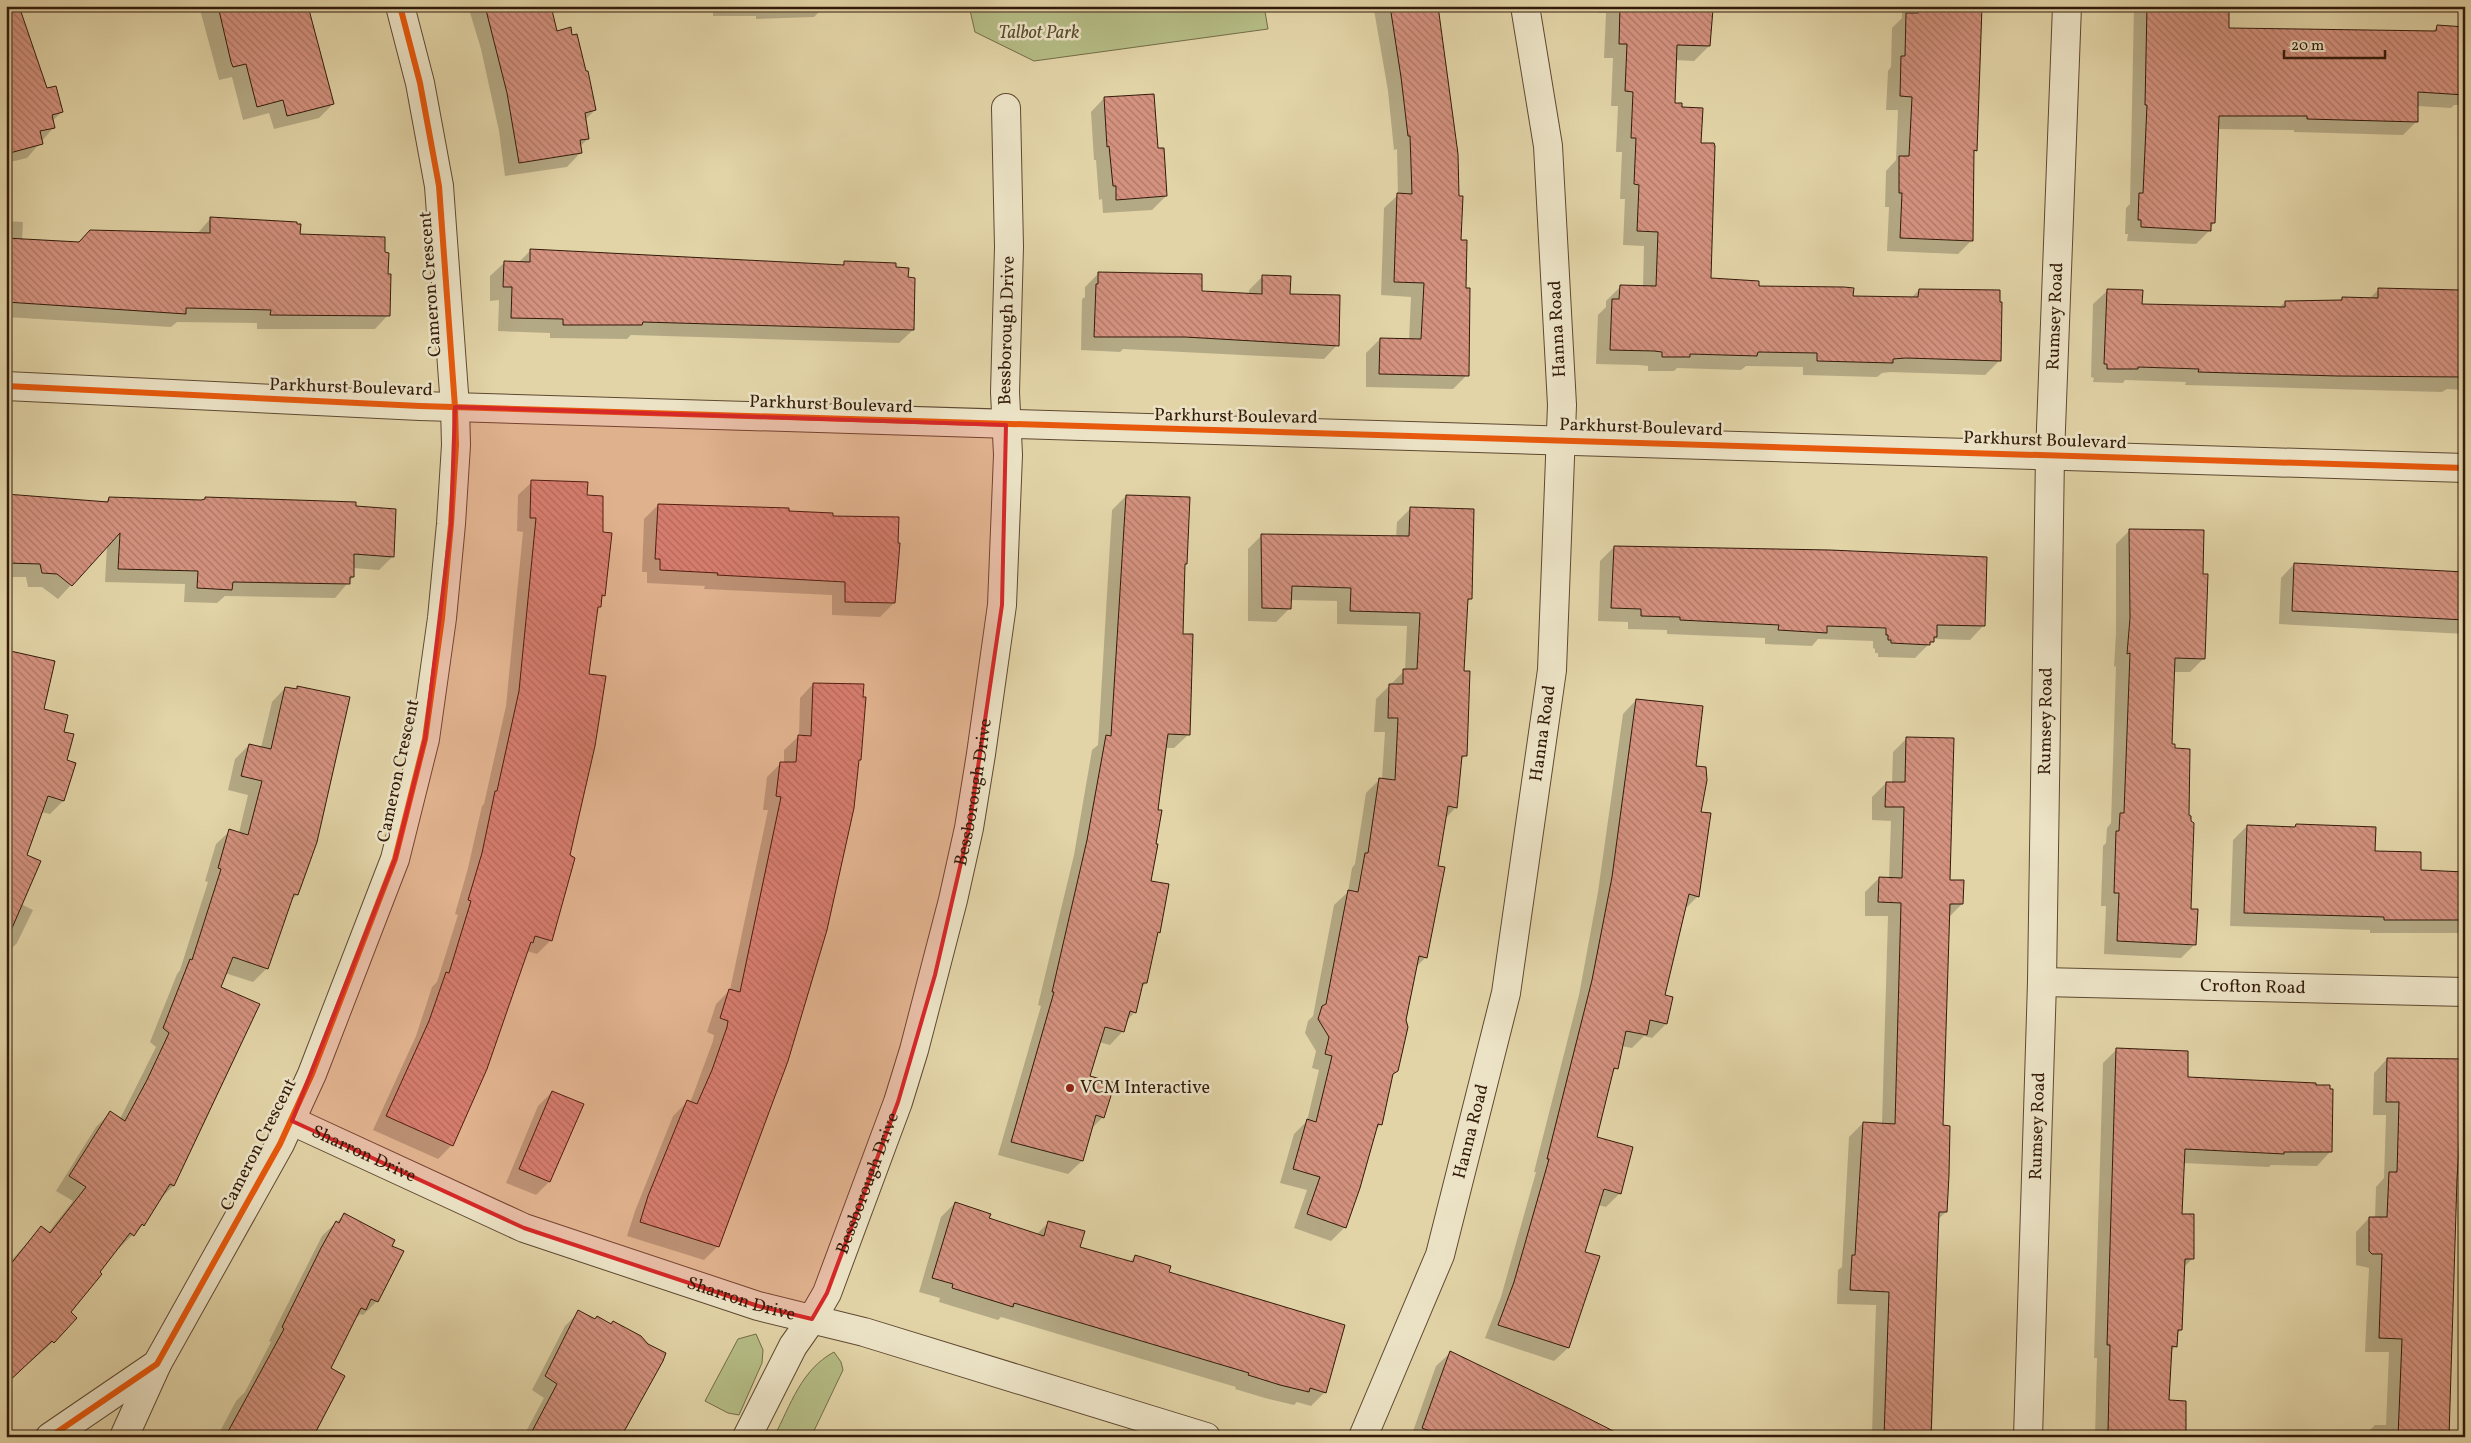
<svg xmlns="http://www.w3.org/2000/svg" width="2471" height="1443" font-family="Vollkorn,serif">
	<defs>
		<pattern id="building-back-hatch" width="6" height="6" patternUnits="userSpaceOnUse" patternTransform="scale(1.25)"><rect width="6" height="6" fill="#d4927f"/><path d="M-1 5l2 2M0 0l6 6M5-1l2 2" fill="none" stroke="#ad7666"/></pattern>
	</defs>
	<rect width="100%" height="100%" fill="#e2d4a7"/>
	<filter id="stains"><feTurbulence type="fractalNoise" baseFrequency=".004" numOctaves="4"/><feColorMatrix values="0 0 0 0 .2 0 0 0 0 .09 0 0 0 0 .02 0 0 0 .5 -.17"/></filter>
	<radialGradient id="worn" r=".72"><stop offset=".6" stop-color="#630" stop-opacity="0"/><stop offset="1" stop-color="#630" stop-opacity=".3"/></radialGradient>
	<g fill="#b5bc85" stroke="#746c48">
		<polygon points="969,6 1264,6 1268,29 1034,61 975,32"/>
		<polygon points="756,1334 763,1350 762,1363 739,1415 728,1413 705,1401 738,1339"/>
		<path d="M834,1352l7,10 2,8 -32,67h-37c17,-33 27,-67 60,-85z"/>
	</g>
	<g fill="#0003">
		<polygon points="6,6 46,90 62,112 52,121 54,127 27,158 6,163"/>
		<polygon points="199,6 307,6 333,104 319,118 274,129 269,113 243,120 232,77 219,80"/>
		<polygon points="468,6 549,6 556,32 585,73 595,110 585,120 588,139 579,147 580,153 567,167 505,176 499,131 481,49"/>
		<polygon points="713,6 825,6 814,17 756,19 756,16 713,16"/>
		<polygon points="1368,6 1436,6 1464,289 1467,375 1453,389 1366,387 1366,353 1380,339 1409,340 1411,297 1381,295 1384,208 1398,195 1397,149 1394,150 1388,91 1374,10 1369,11"/>
		<polygon points="1599,6 1709,6 1712,10 1709,46 1694,61 1675,60 1673,104 1699,144 1710,280 1757,288 1852,297 1911,298 1919,290 2000,360 1985,375 1890,372 1882,373 1877,377 1803,375 1803,367 1746,366 1741,370 1677,368 1674,371 1648,371 1648,366 1639,365 1596,364 1598,315 1606,307 1606,301 1620,287 1643,287 1644,246 1623,245 1625,199 1620,199 1622,152 1616,152 1618,106 1611,106 1613,58 1604,58 1606,13 1598,13"/>
		<polygon points="1902,6 1980,6 1976,150 1972,154 1972,240 1958,254 1887,251 1889,207 1885,207 1886,171 1896,160 1898,110 1886,110 1888,71 1891,67 1892,28 1902,18"/>
		<polygon points="2134,6 2228,6 2227,29 2431,33 2437,27 2465,28 2465,105 2454,105 2451,108 2417,106 2417,121 2403,135 2294,132 2294,130 2218,129 2214,222 2210,230 2196,244 2127,241 2128,234 2125,234 2126,208 2130,204"/>
		<polygon points="1104,98 1157,150 1166,196 1152,210 1103,213 1102,199 1099,200 1096,160 1094,160 1091,112"/>
		<polygon points="211,218 388,315 375,329 257,329 257,323 177,322 171,327 6,317 6,221 23,222 22,240 79,243 197,234"/>
		<polygon points="530,251 841,266 845,262 895,269 907,278 913,330 899,343 631,335 627,339 550,338 550,333 498,331 499,300 490,301 490,276 504,263 518,263"/>
		<polygon points="1099,273 1200,292 1249,294 1249,290 1263,276 1289,295 1337,345 1324,359 1123,349 1120,352 1081,350 1082,299 1085,297 1085,287"/>
		<polygon points="2379,289 2465,298 2465,390 2447,389 2442,392 2185,385 2186,382 2125,380 2123,383 2093,382 2094,378 2091,377 2093,304 2107,291 2141,305 2279,308 2285,302 2340,301 2342,298 2369,299"/>
		<polygon points="532,482 586,497 604,595 596,610 551,940 537,954 527,951 452,1145 438,1159 373,1130 416,1036 432,987 437,982 458,915 455,914 468,868 482,806 484,804 506,706 523,532 517,531 518,495"/>
		<polygon points="6,496 105,503 109,498 203,501 206,498 355,507 393,556 379,570 353,568 353,577 335,598 225,596 217,603 184,602 185,584 105,582 107,546 58,599 42,587 28,587 26,577 6,577"/>
		<polygon points="1126,496 1186,564 1183,566 1182,635 1188,735 1174,748 1165,748 1149,882 1146,983 1141,988 1135,1012 1126,1021 1123,1031 1110,1045 1099,1042 1089,1076 1103,1117 1091,1129 1082,1161 1068,1174 998,1155 1041,1006 1038,1005 1074,855 1092,750 1098,745 1112,510"/>
		<polygon points="658,505 788,512 832,517 894,603 880,617 832,615 832,595 704,589 705,586 647,583 647,572 642,572 644,519"/>
		<polygon points="1411,508 1471,598 1467,602 1463,672 1466,755 1461,760 1456,807 1445,819 1426,957 1416,967 1397,1070 1392,1075 1381,1124 1374,1131 1345,1227 1331,1241 1294,1228 1307,1190 1280,1183 1294,1134 1307,1121 1319,1070 1312,1068 1316,1051 1305,1033 1308,1021 1313,1016 1334,905 1348,892 1352,868 1355,864 1366,793 1380,779 1382,779 1385,732 1374,732 1376,699 1405,670 1407,626 1337,624 1337,601 1290,600 1290,608 1276,622 1248,621 1248,549 1262,535 1396,537 1397,522"/>
		<polygon points="2130,530 2202,575 2204,658 2190,672 2173,672 2171,745 2195,944 2181,958 2104,954 2106,906 2101,906 2103,846 2106,843 2107,828 2111,823 2116,666 2114,667 2116,633 2116,544"/>
		<polygon points="1614,547 1983,626 1970,640 1934,639 1915,658 1878,657 1878,653 1875,653 1875,649 1873,648 1873,641 1818,639 1812,646 1765,644 1765,638 1667,634 1667,630 1628,629 1628,622 1598,621 1600,561"/>
		<polygon points="2294,564 2465,573 2465,634 2279,624 2281,578"/>
		<polygon points="6,653 43,710 62,733 65,761 63,801 50,814 41,812 25,856 21,904 33,910 17,943 6,954"/>
		<polygon points="813,684 860,760 857,762 718,1246 704,1260 627,1236 635,1211 673,1116 687,1102 690,1103 713,1041 714,1035 707,1032 716,1004 730,990 768,810 763,810 767,777 781,763 784,763 784,750 799,736 800,698"/>
		<polygon points="298,687 315,842 297,895 290,901 267,968 253,982 225,973 220,988 173,1186 159,1200 143,1225 119,1248 118,1247 69,1312 53,1342 6,1383 6,1266 41,1228 48,1233 73,1201 56,1191 96,1127 110,1113 120,1119 156,1047 150,1042 177,974 180,970 208,882 205,881 216,844 230,831 239,833 248,795 228,790 235,759 249,745 261,748 272,702 285,688 295,690"/>
		<polygon points="1636,700 1694,767 1700,813 1698,896 1684,910 1664,996 1666,1024 1652,1038 1644,1036 1632,1048 1621,1046 1616,1068 1612,1073 1596,1138 1620,1193 1606,1207 1598,1205 1584,1253 1568,1348 1554,1361 1485,1338 1501,1297 1536,1172 1534,1172 1579,995 1598,892 1623,714"/>
		<polygon points="1907,738 1949,881 1962,904 1948,918 1942,1127 1946,1212 1937,1220 1932,1437 1869,1437 1872,1434 1876,1305 1837,1304 1838,1270 1842,1267 1849,1137 1863,1123 1882,1124 1888,916 1865,916 1865,892 1879,878 1889,878 1891,821 1872,820 1872,797 1886,783 1892,783 1893,752"/>
		<polygon points="2247,826 2375,828 2374,852 2419,871 2465,873 2465,933 2370,933 2370,930 2230,926 2233,840"/>
		<polygon points="2117,1049 2186,1078 2330,1152 2317,1166 2271,1165 2269,1167 2183,1163 2181,1215 2192,1259 2183,1268 2181,1330 2177,1334 2176,1346 2170,1352 2168,1402 2184,1435 2182,1437 2095,1437 2097,1358 2094,1358 2103,1063"/>
		<polygon points="2387,1059 2464,1103 2461,1106 2456,1179 2449,1437 2363,1437 2375,1425 2386,1425 2389,1352 2365,1352 2369,1268 2356,1265 2356,1232 2369,1218 2375,1218 2376,1187 2384,1178 2386,1115 2373,1115 2374,1073"/>
		<polygon points="552,1092 549,1182 536,1195 506,1183 538,1106"/>
		<polygon points="955,1203 988,1219 1036,1235 1049,1222 1079,1247 1129,1263 1135,1256 1168,1273 1325,1392 1311,1406 1297,1402 1294,1405 1265,1398 1235,1389 1236,1387 1001,1317 998,1320 939,1302 940,1298 919,1292 941,1217"/>
		<polygon points="344,1215 402,1252 377,1301 363,1315 360,1314 354,1320 329,1369 344,1376 314,1437 217,1437 236,1401 245,1392 271,1342 269,1341 322,1236"/>
		<polygon points="579,1312 664,1354 621,1437 523,1437 544,1398 532,1390 565,1326"/>
		<polygon points="1450,1353 1617,1437 1411,1437 1436,1366"/>
	</g>
	<g fill="url(#building-back-hatch)" stroke="#331b0a">
		<polygon points="6,6 19,6 47,88 56,86 63,112 52,115 55,128 40,131 43,144 6,154"/>
		<polygon points="218,6 308,6 334,104 287,116 283,100 257,107 246,64 233,67 231,62"/>
		<polygon points="485,6 551,6 557,31 571,27 572,35 577,34 586,71 588,71 596,110 585,113 589,139 580,140 582,153 519,163 507,93"/>
		<polygon points="1390,6 1438,6 1458,154 1459,196 1463,196 1461,240 1467,240 1466,288 1470,288 1469,376 1379,374 1380,338 1421,339 1424,283 1394,282 1397,193 1412,194 1410,136 1408,136 1401,77"/>
		<polygon points="1620,6 1710,6 1713,9 1710,46 1677,45 1675,103 1682,103 1682,107 1703,108 1701,143 1714,143 1715,146 1711,278 1759,281 1759,286 1844,287 1854,288 1853,296 1918,297 1919,289 2000,290 2000,302 2002,302 2001,361 1906,358 1893,359 1893,363 1817,361 1817,353 1758,352 1757,356 1690,354 1690,357 1662,357 1662,352 1654,351 1610,350 1612,299 1619,299 1620,285 1656,286 1658,232 1637,231 1639,185 1634,184 1636,138 1631,138 1633,92 1625,91 1627,44 1619,44"/>
		<polygon points="1919,6 1982,6 1977,151 1974,150 1973,241 1900,238 1902,193 1899,193 1899,156 1909,156 1912,97 1900,96 1901,56 1905,56 1906,13 1918,13"/>
		<polygon points="2147,6 2229,6 2229,28 2436,31 2437,25 2465,27 2465,95 2418,92 2418,122 2307,119 2307,116 2219,116 2215,223 2211,223 2211,231 2141,227 2141,220 2138,220 2139,193 2143,193 2147,105 2145,105"/>
		<polygon points="1154,94 1158,148 1164,148 1167,196 1116,200 1116,186 1113,186 1109,146 1107,147 1104,97"/>
		<polygon points="210,217 297,222 297,224 301,224 300,234 385,237 385,252 389,253 388,274 391,274 390,316 270,315 271,310 186,308 186,314 6,302 6,238 79,242 90,230 210,233"/>
		<polygon points="530,249 844,265 844,261 896,263 896,267 909,268 908,277 915,278 914,330 643,322 642,325 563,325 563,319 511,318 512,287 503,287 504,261 530,262"/>
		<polygon points="1098,272 1202,274 1202,291 1262,294 1262,275 1291,276 1290,294 1340,295 1339,346 1185,337 1094,337 1096,284 1098,284"/>
		<polygon points="2378,288 2460,290 2460,314 2464,314 2462,377 2337,376 2198,372 2199,369 2138,367 2138,369 2107,369 2107,364 2104,364 2107,289 2143,290 2142,304 2285,307 2285,301 2342,300 2342,297 2378,298"/>
		<polygon points="531,480 588,482 587,495 603,496 603,532 612,533 605,596 602,595 601,607 598,607 589,674 606,676 595,746 570,855 575,858 552,941 535,936 533,943 531,942 487,1069 453,1146 386,1116 429,1021 446,972 449,973 471,901 468,900 482,853 495,791 497,791 519,691 536,518 530,518"/>
		<polygon points="6,494 108,502 109,497 201,500 205,499 205,497 356,502 356,506 396,509 394,557 354,554 354,577 350,577 350,584 233,582 232,590 197,588 198,571 118,569 120,533 72,586 57,574 42,573 40,564 6,563"/>
		<polygon points="1126,495 1190,497 1187,564 1185,564 1183,634 1193,634 1190,735 1168,734 1158,810 1162,810 1156,844 1158,844 1151,881 1169,884 1160,933 1158,932 1147,983 1143,983 1136,1013 1130,1011 1124,1032 1105,1027 1090,1076 1115,1083 1104,1118 1096,1115 1083,1161 1011,1142 1054,992 1052,992 1087,840 1106,735 1111,736"/>
		<polygon points="658,504 789,508 789,511 833,513 833,516 899,517 898,543 900,543 895,603 845,602 845,582 717,575 718,573 660,570 660,559 655,559"/>
		<polygon points="1410,507 1474,509 1472,599 1468,599 1464,671 1470,671 1467,756 1462,756 1457,808 1448,806 1438,866 1445,867 1427,958 1419,956 1406,1020 1408,1027 1398,1071 1393,1074 1382,1125 1378,1124 1360,1188 1346,1228 1307,1214 1320,1177 1293,1169 1307,1119 1316,1122 1332,1056 1325,1054 1329,1037 1318,1019 1322,1006 1326,1004 1348,890 1358,892 1365,853 1368,853 1379,778 1395,780 1398,718 1388,718 1389,684 1403,684 1403,669 1417,669 1420,613 1350,611 1351,588 1292,586 1291,609 1262,608 1261,534 1409,536"/>
		<polygon points="2129,529 2204,530 2203,574 2208,574 2205,659 2175,658 2172,744 2175,744 2175,748 2190,749 2189,815 2191,816 2191,821 2194,823 2191,909 2198,909 2196,945 2117,941 2119,893 2114,893 2116,831 2119,831 2120,813 2124,813 2130,653 2127,654 2130,618"/>
		<polygon points="1614,546 1830,550 1987,557 1985,626 1937,625 1937,637 1934,637 1934,642 1930,642 1930,645 1891,643 1891,640 1888,640 1888,635 1886,635 1886,628 1827,626 1827,633 1778,630 1779,625 1680,620 1680,617 1641,616 1641,609 1611,608"/>
		<polygon points="2294,563 2465,572 2465,620 2292,611"/>
		<polygon points="6,650 55,661 44,709 68,715 64,732 74,734 67,760 76,763 64,801 48,796 27,855 41,861 6,942"/>
		<polygon points="813,683 864,684 863,697 866,697 861,760 859,760 854,808 827,930 788,1061 719,1247 640,1222 648,1196 687,1100 697,1104 712,1070 727,1027 728,1021 720,1018 729,989 740,992 781,797 776,796 780,762 796,762 798,735 811,736"/>
		<polygon points="297,686 350,697 317,842 298,895 294,894 268,969 233,957 221,987 260,1004 174,1186 170,1184 144,1226 142,1224 134,1236 130,1233 100,1272 102,1274 71,1312 77,1318 54,1343 52,1341 6,1384 6,1270 41,1226 50,1233 86,1187 69,1176 110,1111 125,1121 147,1080 169,1033 163,1028 190,959 192,960 221,869 218,868 229,829 248,835 262,781 241,776 249,744 271,749 285,687 297,689"/>
		<polygon points="1636,699 1703,706 1696,766 1706,767 1707,780 1701,812 1711,813 1699,897 1689,894 1665,995 1673,997 1667,1024 1650,1020 1647,1035 1626,1031 1618,1069 1614,1068 1597,1137 1633,1147 1621,1194 1604,1189 1585,1252 1600,1256 1569,1348 1498,1325 1514,1282 1549,1159 1547,1159 1592,980 1612,877"/>
		<polygon points="1906,737 1954,738 1950,880 1964,880 1963,904 1950,904 1943,1125 1950,1126 1949,1175 1947,1212 1939,1212 1931,1437 1884,1437 1889,1292 1850,1290 1852,1255 1855,1255 1863,1122 1895,1124 1901,903 1878,902 1879,877 1902,878 1904,807 1885,807 1886,782 1905,782"/>
		<polygon points="2296,824 2376,827 2375,851 2421,852 2421,870 2465,872 2465,920 2384,920 2384,917 2244,913 2247,825 2295,827"/>
		<polygon points="2116,1048 2188,1051 2188,1077 2316,1083 2316,1085 2330,1085 2330,1089 2333,1089 2332,1152 2284,1152 2284,1154 2185,1149 2182,1214 2194,1214 2194,1259 2185,1259 2182,1330 2178,1330 2177,1347 2172,1346 2169,1400 2186,1401 2186,1435 2108,1432 2110,1345 2107,1345"/>
		<polygon points="2387,1058 2465,1059 2465,1103 2462,1103 2457,1179 2449,1437 2398,1437 2402,1339 2379,1338 2382,1254 2372,1254 2369,1251 2369,1217 2387,1217 2389,1172 2397,1172 2399,1102 2386,1102"/>
		<polygon points="552,1091 584,1104 550,1182 519,1169"/>
		<polygon points="955,1202 991,1214 989,1218 1044,1236 1048,1221 1085,1231 1080,1247 1133,1262 1135,1255 1171,1266 1169,1272 1345,1325 1326,1393 1310,1388 1309,1392 1280,1385 1248,1375 1249,1373 1014,1303 1013,1307 952,1288 953,1284 932,1278"/>
		<polygon points="344,1213 395,1240 392,1246 404,1251 378,1302 371,1299 366,1310 361,1308 331,1368 345,1376 313,1437 225,1437 284,1329 282,1327 321,1248 336,1221 339,1223"/>
		<polygon points="578,1310 595,1319 597,1316 611,1324 613,1321 641,1336 648,1344 666,1353 663,1361 621,1437 529,1437 557,1384 545,1376"/>
		<polygon points="1450,1351 1570,1409 1625,1437 1445,1437 1422,1428"/>
	</g>
	<g fill="none" stroke-linecap="round" stroke-linejoin="round">
		<g stroke="#5f4931" stroke-width="30">
			<g id="minor">
				<polyline points="6,386 420,406 2465,468"/>
				<path id="s1" d="M2042,982l423,10"/>
				<path id="s2" d="M292,1121l232,107 234,78 106,26 342,105"/>
				<polyline points="50,1437 157,1364 280,1144 312,1074 395,859 425,739 442,618 451,524 456,445 455,407 439,186 420,83 400,6"/>
				<polyline points="124,1437 157,1364"/>
				<path id="s3" d="M747,1437l46,-91 19,-27 15,-26 71,-191 16,-52 39,-150 16,-72 12,-74 21,-149 6,-150 -3,-63 4,-145 -3,-139"/>
				<path id="s4" d="M1363,1437l77,-182 66,-262 46,-323 10,-265 -14,-259 -23,-140"/>
				<path id="s5" d="M2028,1437l14,-455 8,-527 17,-449"/>
			</g>
		</g>
		<use href="#minor" stroke="#ece3c6" stroke-width="28"/>
		<g stroke="#ece3c6" stroke-width="9">
			<g id="cycleway">
				<polyline points="6,386 420,406 2465,468"/>
				<polyline points="50,1437 157,1364 280,1144 312,1074 395,859 425,739 442,618 451,524 456,445 455,407 439,186 420,83 400,6"/>
			</g>
		</g>
		<use href="#cycleway" stroke="#e8590c" stroke-width="6"/>
	</g>
	<path fill="#d62828" fill-opacity="0.2" stroke="#d62828" stroke-width="4" stroke-linejoin="round" d="M455,407l551,18 -4,180 -33,223 -34,147 -37,127 -71,191 -15,26 -54,-13 -234,-78 -232,-107 103,-262 30,-120 26,-215z"/>
	<circle fill="#8f2418" stroke="#ece3c6" stroke-width="2" cx="1070" cy="1088" r="5"/>
	<g text-anchor="middle" dominant-baseline="central" stroke-width="5" stroke-linejoin="round" paint-order="stroke">
		<g font-size="18" font-style="italic" fill="#5a4b2f" stroke="#ece3c6">
			<text x="1039" y="33">Talbot Park</text>
		</g>
		<g font-size="18" fill="#331b0a" stroke="#ece3c6">
			<text transform="translate(431 284) rotate(-94)">Cameron Crescent</text>
			<text stroke="none"><textPath href="#s5" startOffset="1121">Rumsey Road</textPath></text>
			<text transform="translate(1558 329) rotate(-93)">Hanna Road</text>
			<text stroke="none"><textPath href="#s3" startOffset="1152">Bessborough Drive</textPath></text>
			<text transform="translate(351 388) rotate(2)">Parkhurst Boulevard</text>
			<text transform="translate(831 405) rotate(2)">Parkhurst Boulevard</text>
			<text transform="translate(1236 417) rotate(1)">Parkhurst Boulevard</text>
			<text transform="translate(1641 428) rotate(2)">Parkhurst Boulevard</text>
			<text transform="translate(2045 441) rotate(2)">Parkhurst Boulevard</text>
			<text stroke="none"><textPath href="#s5" startOffset="716">Rumsey Road</textPath></text>
			<text stroke="none"><textPath href="#s4" startOffset="730">Hanna Road</textPath></text>
			<text transform="translate(399 771) rotate(-78)">Cameron Crescent</text>
			<text stroke="none"><textPath href="#s3" startOffset="688">Bessborough Drive</textPath></text>
			<text stroke="none"><textPath href="#s1" startOffset="211">Crofton Road</textPath></text>
			<text stroke="none"><textPath href="#s5" startOffset="311">Rumsey Road</textPath></text>
			<text stroke="none"><textPath href="#s4" startOffset="325">Hanna Road</textPath></text>
			<text transform="translate(259 1145) rotate(-63)">Cameron Crescent</text>
			<text stroke="none"><textPath href="#s2" startOffset="79">Sharron Drive</textPath></text>
			<text stroke="none"><textPath href="#s3" startOffset="282">Bessborough Drive</textPath></text>
			<text stroke="none"><textPath href="#s2" startOffset="484">Sharron Drive</textPath></text>
		</g>
		<g font-size="18" fill="#331b0a" stroke="#ece3c6" text-anchor="start">
			<text x="1080" y="1088">VCM Interactive</text>
		</g>
	</g>
	<rect width="2471" height="1443" fill="none" stroke="#e2d4a7" stroke-width="25"/>
	<rect x="8" y="8" width="2456" height="1428" fill="none" stroke="#331b0a" stroke-width="2.5"/>
	<rect x="12" y="12" width="2446" height="1418" fill="none" stroke="#331b0a"/>
	<path d="M2284 50v8h101v-8" fill="none" stroke="#331b0a" stroke-width="2.5"/>
	<text x="2291" y="50" font-size="15" fill="#331b0a" stroke="#ece3c6" stroke-width="4" paint-order="stroke">20 m</text>
	<rect width="100%" height="100%" filter="url(#stains)"/>
	<rect width="100%" height="100%" fill="url(#worn)"/>
</svg>
